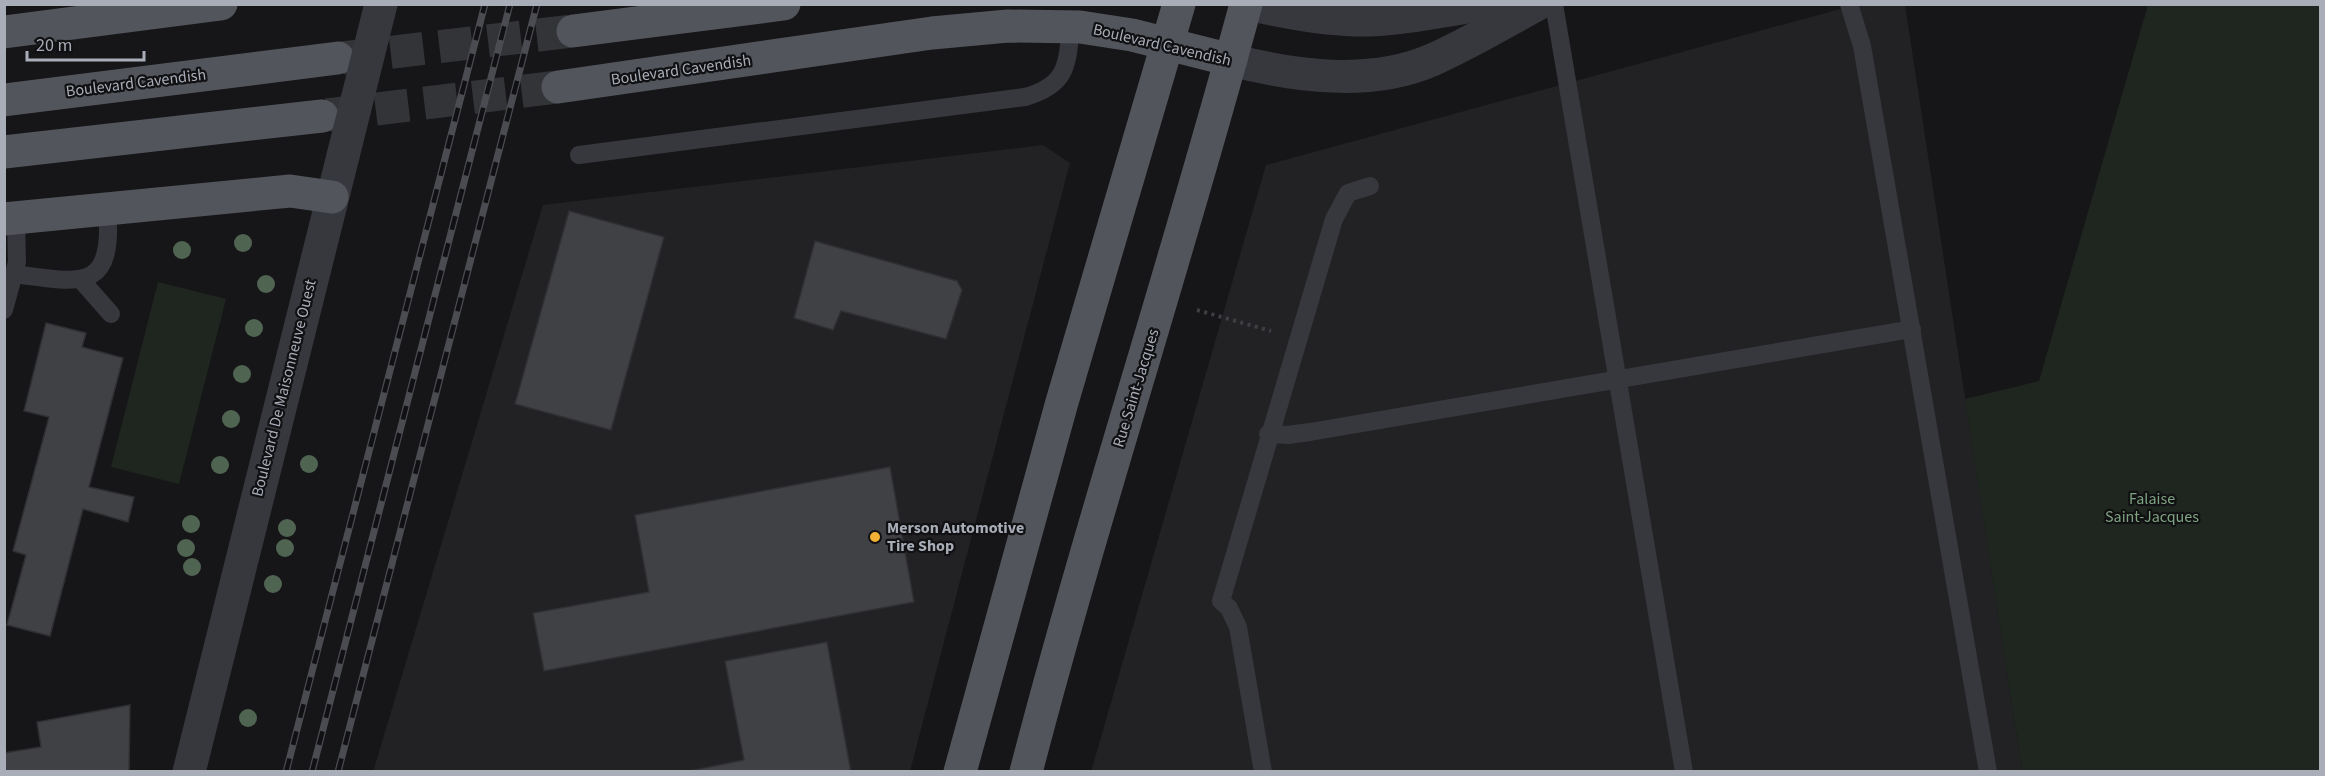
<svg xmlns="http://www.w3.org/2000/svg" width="2325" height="776" font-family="'Source Sans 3',sans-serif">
	<rect width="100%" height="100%" fill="#161618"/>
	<g fill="#222225">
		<polygon points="1855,5 1905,5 2022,771 1091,772 1266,165"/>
		<polygon points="1043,145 1070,163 910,771 373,772 543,205"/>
	</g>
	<g fill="#1e261f">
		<polygon points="2148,5 2320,5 2320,771 2022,771 1965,399 2039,381"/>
		<polygon points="158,282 226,299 179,484 111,467"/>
	</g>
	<g fill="#404145" stroke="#303034" stroke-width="1.5">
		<polygon points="569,211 664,237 611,430 515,404"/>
		<polygon points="815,241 957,281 962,290 946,339 841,311 833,330 794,318"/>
		<polygon points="46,323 86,333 82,347 123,358 89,487 134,497 128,522 83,509 50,636 7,625 26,555 13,551 49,417 24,411"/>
		<polygon points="890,467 914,602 544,671 533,613 649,592 635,515"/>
		<polygon points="827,642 851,772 684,772 744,760 725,661"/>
		<polygon points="130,705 129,772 4,772 4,753 41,747 37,722"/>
	</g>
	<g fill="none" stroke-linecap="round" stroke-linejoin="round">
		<g stroke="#333438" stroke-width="33" stroke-dasharray="33 16" stroke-linecap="butt">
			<polyline points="342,58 573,31"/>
			<polyline points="327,115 558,87"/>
		</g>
		<polyline stroke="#3d3f44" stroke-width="4" stroke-dasharray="3 4.5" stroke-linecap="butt" points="1197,310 1271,331"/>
		<g stroke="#37383d" stroke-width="18">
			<polyline points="1554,4 1684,772"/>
			<polyline points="1849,4 1862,46 1988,772"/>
			<path d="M579,155l446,-58c42,-12 42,-31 46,-70"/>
			<path d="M14,274c64,8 101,21 93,-65"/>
			<polyline points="81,280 111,314"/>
			<polyline points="4,310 17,262 16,218"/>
			<polyline points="1268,434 1288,435 1310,432 1912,329"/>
			<polyline points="1263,772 1238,627 1229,608 1221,601 1334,219 1348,193 1370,186"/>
		</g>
		<g stroke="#37383d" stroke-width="33">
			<path d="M1248,4c35,8 70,15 106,16 44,1 90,-10 134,-16"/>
			<path d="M1231,60c63,16 139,27 201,0 36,-16 71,-37 106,-56"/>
		</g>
		<polyline stroke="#37383d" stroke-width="33" points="189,772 343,156"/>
		<g stroke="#53555c" stroke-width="33">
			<polyline points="573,31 784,4"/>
			<polyline points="4,32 221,4"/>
			<polyline points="558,87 932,33 1008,26 1080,27 1132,35 1231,60"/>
			<polyline points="4,100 338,58"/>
			<polyline points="4,152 322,116"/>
			<polyline points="4,219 290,191 332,197"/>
			<polyline points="960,772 1062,402 1179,4"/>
			<path d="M1026,772c67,-258 151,-511 220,-768"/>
		</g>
		<g stroke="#4a4c52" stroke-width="7">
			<g id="rail">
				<polyline points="286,772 485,4"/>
				<polyline points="312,772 510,4"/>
				<polyline points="338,772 537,4"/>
			</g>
		</g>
		<use href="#rail" stroke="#111113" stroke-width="4.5" stroke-dasharray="14" stroke-linecap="butt"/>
		<polyline stroke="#37383d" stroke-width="33" points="343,156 381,4"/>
	</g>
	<g fill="#506452">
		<circle cx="243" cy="243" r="9"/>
		<circle cx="182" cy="250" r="9"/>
		<circle cx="266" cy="284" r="9"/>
		<circle cx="254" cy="328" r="9"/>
		<circle cx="242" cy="374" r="9"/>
		<circle cx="231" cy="419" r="9"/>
		<circle cx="309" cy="464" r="9"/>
		<circle cx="220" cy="465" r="9"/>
		<circle cx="191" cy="524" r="9"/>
		<circle cx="287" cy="528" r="9"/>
		<circle cx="186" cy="548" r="9"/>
		<circle cx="285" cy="548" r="9"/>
		<circle cx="192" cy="567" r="9"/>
		<circle cx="273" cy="584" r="9"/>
		<circle cx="248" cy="718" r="9"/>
	</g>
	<circle fill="#f2b134" stroke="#111113" stroke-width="2" cx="875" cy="537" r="6"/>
	<g text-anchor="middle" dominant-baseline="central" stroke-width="4.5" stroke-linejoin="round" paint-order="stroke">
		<g font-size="16" fill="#a8adb8" stroke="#111113">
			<text transform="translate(1162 45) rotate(13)">Boulevard Cavendish</text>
			<text transform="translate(681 70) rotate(-8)">Boulevard Cavendish</text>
			<text transform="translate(136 83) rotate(-7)">Boulevard Cavendish</text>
			<text transform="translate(284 388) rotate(-76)">Boulevard De Maisonneuve Ouest</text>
			<text transform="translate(1136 388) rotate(-73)">Rue Saint-Jacques</text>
		</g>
		<g font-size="16" fill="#7fa381" stroke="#111113">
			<text x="2152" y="499">Falaise<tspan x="2152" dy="18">Saint-Jacques</tspan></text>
		</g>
		<g font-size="16" font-weight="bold" fill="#a8adb8" stroke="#111113" text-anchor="start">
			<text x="887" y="528">Merson Automotive<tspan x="887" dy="18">Tire Shop</tspan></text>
		</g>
	</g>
	<rect width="2325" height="776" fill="none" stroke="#a8adb8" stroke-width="12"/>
	<path d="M27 51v9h117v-9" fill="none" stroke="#a8adb8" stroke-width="3"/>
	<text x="36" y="51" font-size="18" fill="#a8adb8" stroke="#111113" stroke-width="4.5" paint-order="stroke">20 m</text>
</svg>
